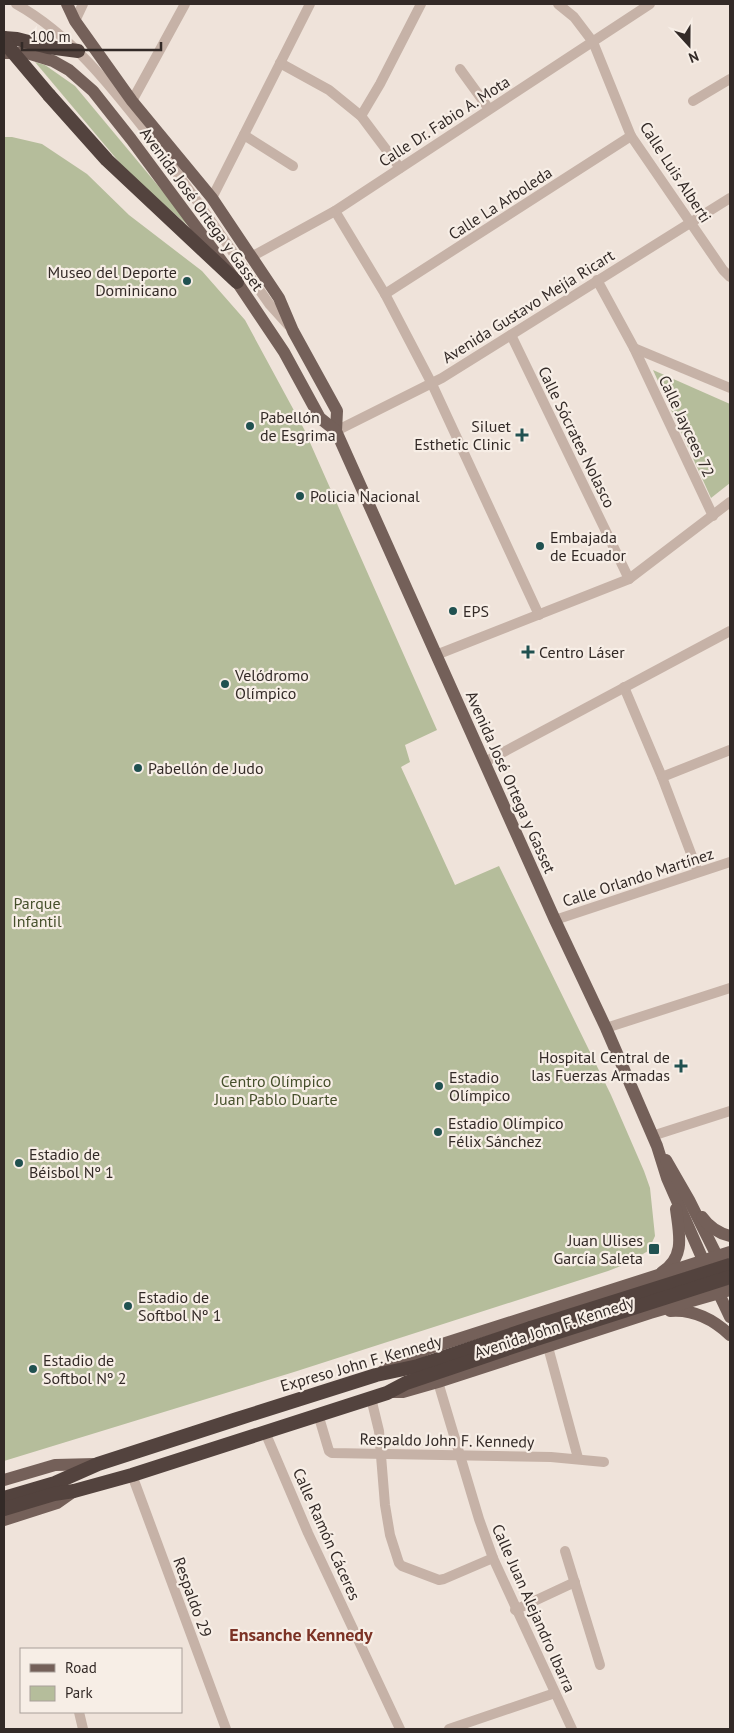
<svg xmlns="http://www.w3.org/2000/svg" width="734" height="1733" font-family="'PT Sans',sans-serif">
	<rect width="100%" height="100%" fill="#efe3da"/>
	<g fill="#b5bd9b">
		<polygon points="35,62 45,65 75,86 200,236 130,175"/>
		<polygon points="4,137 12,137 42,144 87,174 129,215 202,271 245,320 304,429 437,730 405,745 410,762 401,767 455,885 499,866 611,1095 644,1171 650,1188 655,1236 648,1251 626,1264 608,1271 294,1372 4,1461"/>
		<polygon points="653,370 730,404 730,483 711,498"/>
	</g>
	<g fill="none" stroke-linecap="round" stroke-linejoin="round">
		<g stroke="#c6b2a7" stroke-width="10">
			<path d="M16,4c57,32 97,85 137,136 40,54 78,110 117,165l18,20"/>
			<polyline points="558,4 574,17 593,42 631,136 723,270 730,277"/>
			<polyline points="75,21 83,4"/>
			<polyline points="280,63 329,90 361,116 400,168"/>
			<polyline points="460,69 489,109"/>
			<polyline points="132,101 185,4"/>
			<polyline points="693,101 730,79"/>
			<polyline points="361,116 380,84 421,4"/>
			<polyline points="244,135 293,166"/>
			<polyline points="212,198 310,4"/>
			<polyline points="335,211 385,294 432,384 539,615"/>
			<polyline points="251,257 335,211 650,4"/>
			<polyline points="597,280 634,348 713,516"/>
			<polyline points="385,294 631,136"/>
			<polyline points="511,335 629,579"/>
			<polyline points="634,348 730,388"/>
			<polyline points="336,431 442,378 730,198"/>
			<polyline points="436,655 629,579 730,502"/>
			<polyline points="624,687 662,777 698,872"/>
			<polyline points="485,762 730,631"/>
			<polyline points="662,777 730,750"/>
			<polyline points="555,920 730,862"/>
			<polyline points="606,1028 730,988"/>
			<polyline points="652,1136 730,1111"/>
			<polyline points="548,1347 578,1458"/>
			<polyline points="438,1382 479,1519 493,1558 572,1729"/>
			<polyline points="371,1398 379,1431 385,1505 390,1535 399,1563 402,1566 439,1580 444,1579 493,1558"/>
			<polyline points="318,1414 329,1451 332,1453 551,1457 604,1462"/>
			<polyline points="265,1432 308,1533 400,1729"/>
			<polyline points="132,1475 226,1729"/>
			<polyline points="565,1551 600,1665"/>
			<polyline points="515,1610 575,1582"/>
			<polyline points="79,1712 83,1729"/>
			<polyline points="449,1729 555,1693"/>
		</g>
		<g stroke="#746059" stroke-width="12">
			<polyline points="67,4 75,21 132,101 212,198 279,298 293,331 337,411 336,431 555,920 606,1028 657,1146 667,1178 703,1260 730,1317"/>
			<polyline points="4,53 27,53 53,61 69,70 93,91 131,139 237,282 284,352 320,418 336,431"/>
			<polyline points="666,1160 689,1200 720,1262"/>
			<path d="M702,1217c7,10 16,16 28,19"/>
			<path d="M662,1272c24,-15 17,-39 14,-63"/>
			<path d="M670,1311c23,-2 44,9 60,24"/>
			<polyline points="383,1371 407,1358 430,1348 730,1252"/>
			<polyline points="388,1392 403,1392 438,1382 650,1313 730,1290"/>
			<polyline points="4,1480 55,1465 96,1464"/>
			<polyline points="4,1520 57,1503 74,1491"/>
		</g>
		<g stroke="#53433e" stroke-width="14">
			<polyline points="4,38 17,39 48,47 78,51"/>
			<polyline points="49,95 107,160 237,282"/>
			<polyline points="4,1498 55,1483 98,1464 234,1420 376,1375 418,1366 531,1328"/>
			<polyline points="4,1509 54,1494 74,1491 132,1475 387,1393 406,1383 533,1340"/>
		</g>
		<g stroke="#53433e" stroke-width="14">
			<polyline points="4,38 11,50 49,95"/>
			<polyline points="531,1328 730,1265"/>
			<polyline points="533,1340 730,1277"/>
		</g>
	</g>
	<g fill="#205150" stroke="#f7eee6" stroke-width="2">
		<circle cx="187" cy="281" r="5"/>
		<circle cx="250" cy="426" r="5"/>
		<path d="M519.5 427.5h5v5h5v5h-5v5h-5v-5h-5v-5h5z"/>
		<circle cx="300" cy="496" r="5"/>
		<circle cx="540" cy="546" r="5"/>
		<circle cx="453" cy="611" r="5"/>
		<path d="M525.5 644.5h5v5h5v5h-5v5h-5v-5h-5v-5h5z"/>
		<circle cx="225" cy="684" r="5"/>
		<circle cx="138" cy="768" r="5"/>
		<path d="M678.5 1058.5h5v5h5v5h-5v5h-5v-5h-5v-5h5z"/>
		<circle cx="439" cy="1086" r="5"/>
		<circle cx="438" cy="1132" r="5"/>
		<circle cx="19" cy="1163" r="5"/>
		<rect x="648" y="1243" width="12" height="12" rx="2.5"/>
		<circle cx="128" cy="1306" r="5"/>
		<circle cx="33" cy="1369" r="5"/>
	</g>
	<g text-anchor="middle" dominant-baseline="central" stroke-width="4.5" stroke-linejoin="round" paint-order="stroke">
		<g font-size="16" fill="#332a27" stroke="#f7eee6">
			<text transform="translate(444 121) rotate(-33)">Calle Dr. Fabio A. Mota</text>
			<text transform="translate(676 172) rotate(57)">Calle Luis Alberti</text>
			<text transform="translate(500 203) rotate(-33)">Calle La Arboleda</text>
			<text transform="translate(202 209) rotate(54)">Avenida José Ortega y Gasset</text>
			<text transform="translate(528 306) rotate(-32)">Avenida Gustavo Mejía Ricart</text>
			<text transform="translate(687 426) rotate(65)">Calle Jaycees 72</text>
			<text transform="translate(577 437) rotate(64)">Calle Sócrates Nolasco</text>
			<text transform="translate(511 782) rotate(66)">Avenida José Ortega y Gasset</text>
			<text transform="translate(638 877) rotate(-18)">Calle Orlando Martínez</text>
			<text transform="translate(554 1327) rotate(-18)">Avenida John F. Kennedy</text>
			<text transform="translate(361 1363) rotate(-16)">Expreso John F. Kennedy</text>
			<text transform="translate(447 1440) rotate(1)">Respaldo John F. Kennedy</text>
			<text transform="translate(327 1534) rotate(66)">Calle Ramón Cáceres</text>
			<text transform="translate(193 1597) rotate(70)">Respaldo 29</text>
			<text transform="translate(534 1608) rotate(66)">Calle Juan Alejandro lbarra</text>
		</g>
		<g font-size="16" fill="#332a27" stroke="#f7eee6" text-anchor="start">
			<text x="177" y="272" text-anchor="end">Museo del Deporte<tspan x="177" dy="18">Dominicano</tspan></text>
			<text x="260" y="417">Pabellón<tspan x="260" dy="18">de Esgrima</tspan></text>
			<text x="511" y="426" text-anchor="end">Siluet<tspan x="511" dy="18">Esthetic Clinic</tspan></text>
			<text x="310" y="496">Policia Nacional</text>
			<text x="550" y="537">Embajada<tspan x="550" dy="18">de Ecuador</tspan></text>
			<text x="463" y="611">EPS</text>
			<text x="539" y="652">Centro Láser</text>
			<text x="235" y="675">Velódromo<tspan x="235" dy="18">Olímpico</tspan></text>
			<text x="148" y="768">Pabellón de Judo</text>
			<text x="670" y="1057" text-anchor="end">Hospital Central de<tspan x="670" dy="18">las Fuerzas Armadas</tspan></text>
			<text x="449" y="1077">Estadio<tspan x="449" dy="18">Olímpico</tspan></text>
			<text x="448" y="1123">Estadio Olímpico<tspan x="448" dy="18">Félix Sánchez</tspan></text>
			<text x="29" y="1154">Estadio de<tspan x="29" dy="18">Béisbol Nº 1</tspan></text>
			<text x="643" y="1240" text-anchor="end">Juan Ulises<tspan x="643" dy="18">García Saleta</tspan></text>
			<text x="138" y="1297">Estadio de<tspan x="138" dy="18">Softbol Nº 1</tspan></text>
			<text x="43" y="1360">Estadio de<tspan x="43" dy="18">Softbol Nº 2</tspan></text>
		</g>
		<g font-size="16" fill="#46502c" stroke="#f7eee6">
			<text x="37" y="903">Parque<tspan x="37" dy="18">Infantil</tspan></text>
			<text x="276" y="1081">Centro Olímpico<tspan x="276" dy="18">Juan Pablo Duarte</tspan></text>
		</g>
		<g font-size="18" font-weight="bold" fill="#7c3326" stroke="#f7eee6">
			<text x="301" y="1634">Ensanche Kennedy</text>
		</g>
	</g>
	<rect width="734" height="1733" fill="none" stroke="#332a27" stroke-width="10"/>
	<rect x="20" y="1648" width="162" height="65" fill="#f7eee6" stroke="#a9a09a"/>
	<rect x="30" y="1664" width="25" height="8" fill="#746059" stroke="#a9a09a"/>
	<text x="65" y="1673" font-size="15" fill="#332a27">Road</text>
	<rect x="30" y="1686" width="25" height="15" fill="#b5bd9b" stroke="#a9a09a"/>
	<text x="65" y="1698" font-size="15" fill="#332a27">Park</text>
	<g transform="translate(689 45) rotate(159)" stroke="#f7eee6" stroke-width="4" paint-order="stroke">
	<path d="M0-4L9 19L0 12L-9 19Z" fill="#332a27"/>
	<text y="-8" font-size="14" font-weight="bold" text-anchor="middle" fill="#332a27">N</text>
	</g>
	<path d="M22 42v8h139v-8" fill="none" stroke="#332a27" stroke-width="2.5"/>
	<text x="30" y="42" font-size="15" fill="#332a27" stroke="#f7eee6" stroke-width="4" paint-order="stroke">100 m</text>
</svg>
